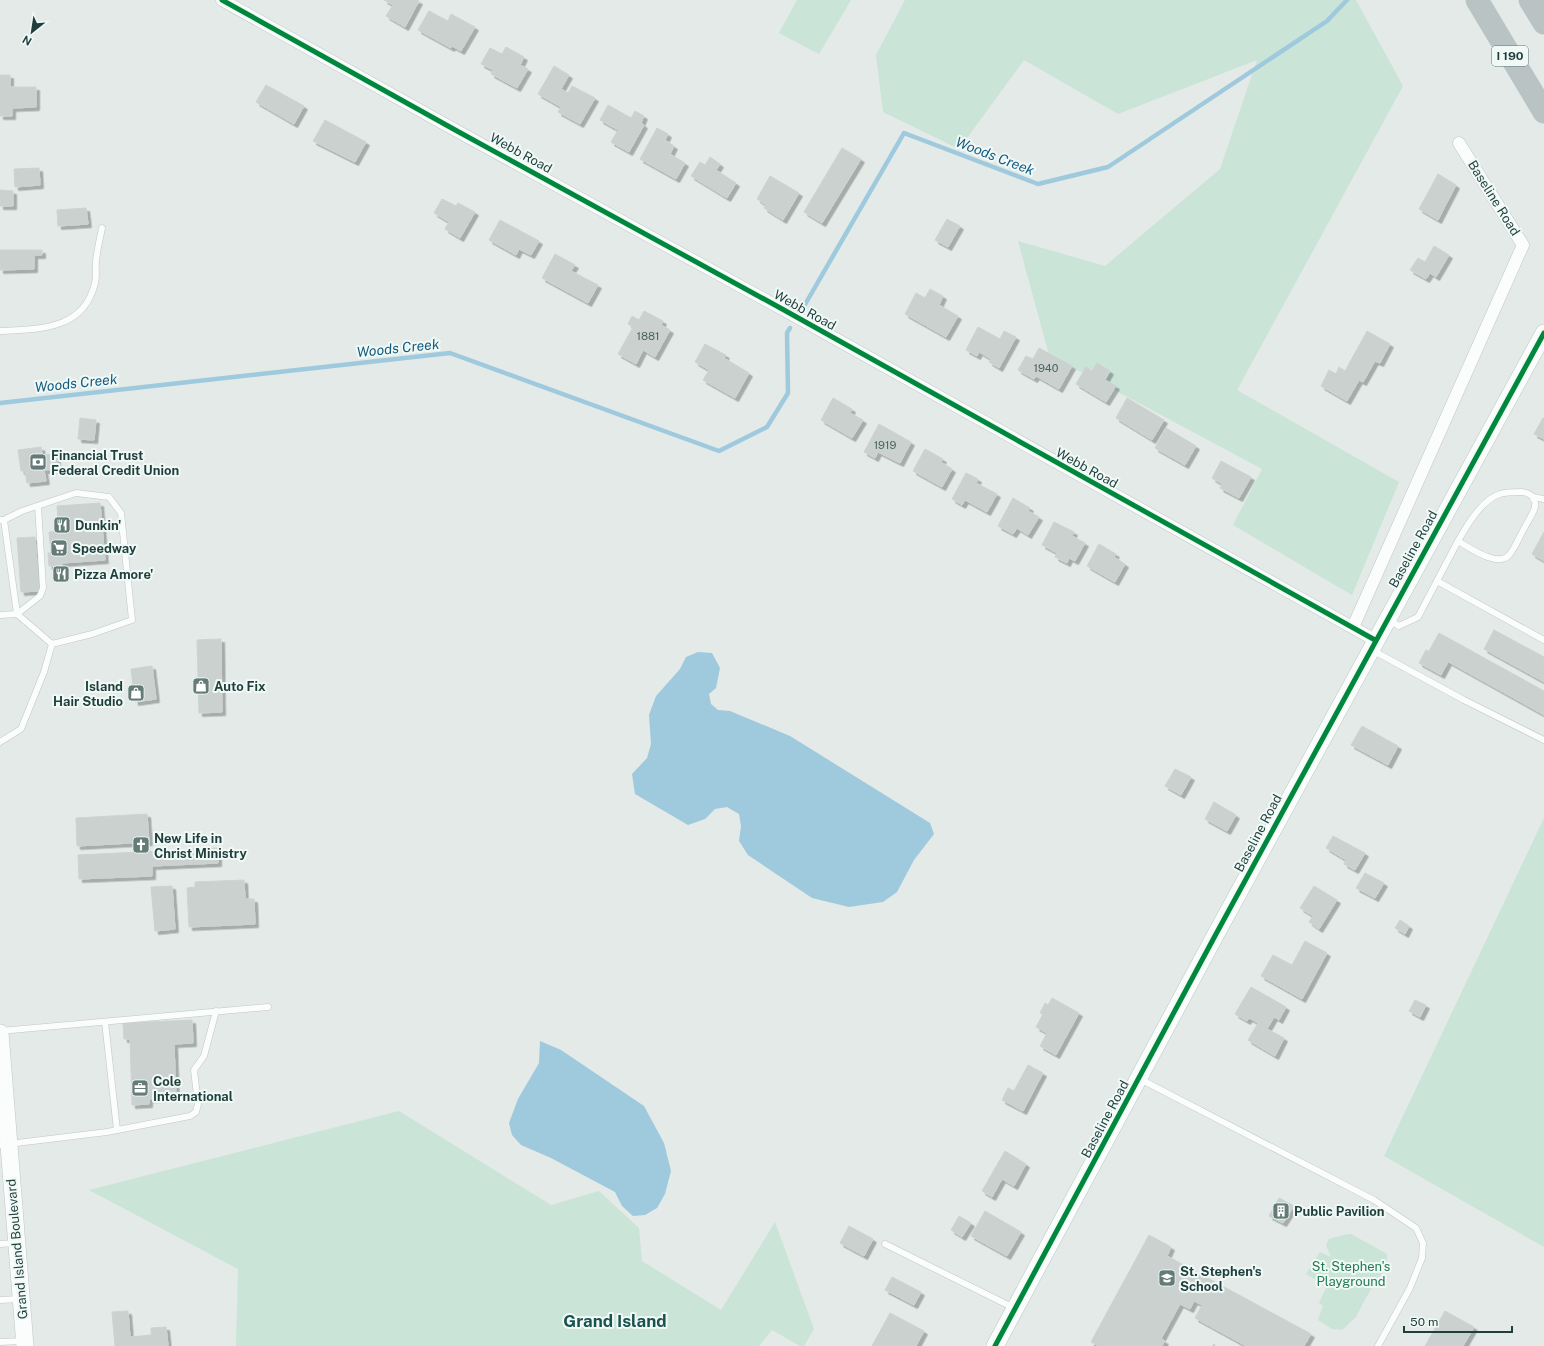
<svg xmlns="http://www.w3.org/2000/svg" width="1544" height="1346" font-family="'Public Sans',sans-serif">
	<defs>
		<filter id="shadow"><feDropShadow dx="3.5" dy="3.5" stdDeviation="0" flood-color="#0004"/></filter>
	</defs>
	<rect width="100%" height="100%" fill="#e3eae8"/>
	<g fill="#cae4d7">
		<polygon points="797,0 851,0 819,54 779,33"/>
		<polygon points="905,0 1356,0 1403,86 1237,390 1399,482 1352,595 1233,525 1262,469 1049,355 1018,241 1105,266 1220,169 1257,60 1118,114 1024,60 959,149 883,112 876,55"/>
		<polygon points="1544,818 1544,1247 1384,1156"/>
		<polygon points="399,1111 551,1205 599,1191 639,1228 642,1261 721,1310 775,1222 814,1329 804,1346 800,1346 772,1330 759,1346 236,1346 238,1269 89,1190"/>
		<polygon points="1351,1234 1387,1254 1387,1260 1381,1276 1378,1277 1363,1303 1356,1317 1342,1330 1332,1329 1318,1320 1323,1306 1319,1303 1327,1286 1306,1274 1320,1252 1331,1257 1326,1245 1329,1239 1343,1235"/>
	</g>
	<g fill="#9fc9dd">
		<polygon points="698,652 712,653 720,668 716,688 709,694 711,704 718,710 730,711 790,736 930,823 934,834 914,860 897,892 883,902 849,907 812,898 748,855 739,841 741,826 739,814 727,807 715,809 705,819 688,825 635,794 632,774 647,758 651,744 649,715 656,696 680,669 686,657"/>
		<polygon points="540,1041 561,1050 644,1106 664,1143 671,1171 665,1194 657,1208 645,1215 633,1216 622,1206 615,1192 551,1158 521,1145 512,1135 509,1123 518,1099 539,1063"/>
	</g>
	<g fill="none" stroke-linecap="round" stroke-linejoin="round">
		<g stroke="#9fc9dd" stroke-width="4.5">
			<polyline points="803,308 904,133 1038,184 1108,167 1327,21 1347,0"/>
			<polyline points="0,403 450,353 719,451 767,427 788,393 787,333 790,328"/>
		</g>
	</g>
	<g fill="#cad1cf" stroke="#ccd3d1" filter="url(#shadow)">
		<polygon points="384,0 417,0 419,1 405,27 386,16 393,5"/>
		<polygon points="429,11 448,21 451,14 475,27 461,51 452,46 451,48 418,30"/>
		<polygon points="506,47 524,57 520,65 528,69 517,88 491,74 493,70 481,64 490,48 502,54"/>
		<polygon points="554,66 569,75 561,89 568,93 572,86 595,98 580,124 558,112 561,107 538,94"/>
		<polygon points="0,75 10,75 10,87 36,87 36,107 12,108 12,116 0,116"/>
		<polygon points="266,85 304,106 294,124 256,102"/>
		<polygon points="608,105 631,118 635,111 644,116 641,123 644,125 629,152 611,142 618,130 600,120"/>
		<polygon points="325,120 366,142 355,162 313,141"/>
		<polygon points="657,128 668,134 665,140 674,146 670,154 685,163 676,179 640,159"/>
		<polygon points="842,148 861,159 822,223 804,212"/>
		<polygon points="710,157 720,164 716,170 736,183 727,198 691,176 700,162 705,165"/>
		<polygon points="39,168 40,185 15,187 14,169"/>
		<polygon points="1438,174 1456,185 1438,220 1419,209"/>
		<polygon points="770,176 799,193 783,220 764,208 766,205 757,199"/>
		<polygon points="0,190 13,191 13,206 0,206"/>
		<polygon points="442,199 456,206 458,203 475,212 460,238 445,229 449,222 434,213"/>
		<polygon points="86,208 88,224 58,226 57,210"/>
		<polygon points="947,219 960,226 948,247 935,240"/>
		<polygon points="500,220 539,241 531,255 519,249 516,255 489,240"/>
		<polygon points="1434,246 1449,255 1436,277 1430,273 1426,279 1410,270 1418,258 1425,262"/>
		<polygon points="0,250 42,250 42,255 34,255 34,269 0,270"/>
		<polygon points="555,254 575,265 571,271 598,285 588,303 542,278"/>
		<polygon points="930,289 943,296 939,305 958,316 946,337 905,314 916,293 925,298"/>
		<polygon points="644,311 663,321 661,325 670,330 655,357 643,350 636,364 618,354 633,327 628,324 632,316 639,320"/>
		<polygon points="978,327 1000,339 1004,331 1016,337 999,368 989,362 991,359 979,352 977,356 966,350"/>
		<polygon points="1367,331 1390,344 1380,363 1375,361 1363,382 1359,380 1347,401 1321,386 1329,370 1336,374 1339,367 1345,371"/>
		<polygon points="705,344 726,355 724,358 749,373 735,398 703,380 709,370 695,362"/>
		<polygon points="1039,348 1072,366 1059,389 1036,376 1034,379 1018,370 1026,356 1033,359"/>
		<polygon points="1097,363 1110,371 1105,380 1116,386 1106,402 1076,384 1086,367 1092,371"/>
		<polygon points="833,398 852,409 850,413 863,420 852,438 821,420"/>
		<polygon points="1127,398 1164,420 1152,440 1116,418"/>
		<polygon points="80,418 96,420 94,440 78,439"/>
		<polygon points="1543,418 1544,418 1544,439 1534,434"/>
		<polygon points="879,424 911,442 900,463 878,452 875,458 864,452"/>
		<polygon points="1166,428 1196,446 1185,465 1155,448"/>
		<polygon points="41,447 42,455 56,454 58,469 44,470 46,481 27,483 25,471 21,471 18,450"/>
		<polygon points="925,449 943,459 941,462 952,469 942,487 913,471"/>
		<polygon points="1221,461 1251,477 1239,498 1220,488 1222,484 1212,478"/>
		<polygon points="966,473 978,479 976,483 997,494 987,512 965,500 962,505 952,499"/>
		<polygon points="1013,498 1030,508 1028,511 1039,517 1028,535 1017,528 1013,534 998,526"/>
		<polygon points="100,503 105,560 62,563 62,566 49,566 48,553 51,553 49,532 59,531 57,506"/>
		<polygon points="1054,522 1074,532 1072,536 1085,543 1075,561 1069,558 1067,563 1055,557 1057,553 1042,545"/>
		<polygon points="1544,532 1544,561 1532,554"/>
		<polygon points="35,537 39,591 21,592 17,538"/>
		<polygon points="1099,544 1116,554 1114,557 1125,564 1115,582 1087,566"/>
		<polygon points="1494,630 1544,657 1544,682 1484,649"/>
		<polygon points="1439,633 1544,691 1544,715 1429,651"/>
		<polygon points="221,639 222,712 199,713 197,640"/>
		<polygon points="1426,650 1448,662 1441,675 1419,663"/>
		<polygon points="152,666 156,699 135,702 131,669"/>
		<polygon points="1362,726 1398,746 1388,765 1351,745"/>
		<polygon points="1175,769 1191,777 1181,795 1165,786"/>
		<polygon points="1214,802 1236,815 1227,831 1205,819"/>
		<polygon points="147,814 149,842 77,846 76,818"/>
		<polygon points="1333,836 1365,853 1355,870 1344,864 1346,860 1326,848"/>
		<polygon points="218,848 218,863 152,866 152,876 79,879 78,855"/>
		<polygon points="1365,873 1384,883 1375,898 1356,888"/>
		<polygon points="244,880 245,899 254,899 255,924 189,927 187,888 195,887 195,882"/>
		<polygon points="172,886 175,929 155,931 151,887"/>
		<polygon points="1314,886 1337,900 1319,929 1309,922 1313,916 1300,908"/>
		<polygon points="1400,920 1409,926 1405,934 1395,928"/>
		<polygon points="1305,941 1327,953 1302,999 1261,976 1273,955 1292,965"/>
		<polygon points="1251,987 1286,1007 1279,1020 1274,1017 1267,1029 1284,1038 1275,1056 1248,1040 1258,1023 1249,1018 1247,1021 1235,1014"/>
		<polygon points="1052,998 1079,1013 1056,1055 1040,1046 1047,1033 1036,1027 1043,1014 1040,1013 1045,1003 1048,1005"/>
		<polygon points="1415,1000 1426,1005 1420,1017 1409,1011"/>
		<polygon points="192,1020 193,1043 174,1044 176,1098 149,1099 149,1104 132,1105 130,1039 124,1039 123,1023"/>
		<polygon points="1028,1065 1043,1073 1023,1111 1002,1100 1008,1088 1014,1091"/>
		<polygon points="1005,1151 1026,1164 1014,1186 1002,1179 992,1197 982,1191"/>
		<polygon points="1279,1198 1294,1206 1283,1223 1269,1216"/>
		<polygon points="985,1211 1021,1232 1007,1256 971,1236"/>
		<polygon points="959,1216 971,1223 962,1237 951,1230"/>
		<polygon points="849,1226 873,1239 864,1256 840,1243"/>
		<polygon points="1149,1235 1171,1247 1167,1256 1311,1334 1304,1346 1246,1346 1195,1318 1202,1305 1194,1301 1190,1309 1180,1304 1161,1339 1165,1341 1162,1346 1099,1346 1091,1342"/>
		<polygon points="892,1277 921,1292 914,1305 885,1290"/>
		<polygon points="128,1311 130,1337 151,1335 152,1346 115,1346 112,1312"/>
		<polygon points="1445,1311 1474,1327 1463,1346 1425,1346"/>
		<polygon points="890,1313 924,1331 916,1346 872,1346"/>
		<polygon points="166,1327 168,1346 152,1346 151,1328"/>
	</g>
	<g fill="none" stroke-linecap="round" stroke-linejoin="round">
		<g stroke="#c0c7c5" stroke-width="7">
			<g id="lane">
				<path d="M0,331c40,-2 84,-1 95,-48 2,-7 0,-15 1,-22 1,-11 4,-22 6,-33"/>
				<polyline points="1533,497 1544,499"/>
				<polyline points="0,520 4,520 22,511 76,493 109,497 121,513 132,620 92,634 52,644 44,672 21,729 0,742"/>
				<polyline points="4,520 17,614"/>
				<polyline points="1437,581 1544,640"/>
				<polyline points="17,614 40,596 43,588 38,506"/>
				<polyline points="0,615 17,614 52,644"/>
				<path d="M1388,620l11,6 19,-9 40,-76c8,-14 24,-42 42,-47 6,-2 14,-2 21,-2 5,0 13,3 14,10 2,7 -7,18 -10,25 -5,8 -9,19 -15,27 -11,15 -40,-6 -52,-13"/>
				<polyline points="1372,650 1464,700 1544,740"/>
				<polyline points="105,1022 117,1130"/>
				<polyline points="0,1031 268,1007"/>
				<polyline points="1140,1079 1374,1200 1416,1228 1423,1243 1422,1258 1410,1288 1378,1346"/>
				<polyline points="0,1145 107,1132 190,1116 196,1112 198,1104 194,1070 204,1056 216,1011"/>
				<polyline points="0,1244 15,1243"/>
				<polyline points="885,1244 1014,1308"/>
				<polyline points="0,1300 20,1299"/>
				<polyline points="0,1342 23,1341"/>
			</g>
		</g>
		<g stroke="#c0c7c5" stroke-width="13">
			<g id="street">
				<polyline points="222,0 457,131 784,310 1375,640"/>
				<polyline points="1353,627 1523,245 1459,143"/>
			</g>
		</g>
		<g stroke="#bec8c5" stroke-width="18">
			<g id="secondary">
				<polyline points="0,1033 25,1346"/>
				<polyline points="995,1346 1216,934 1544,333"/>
			</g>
		</g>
		<g stroke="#bbc6c5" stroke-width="23">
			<g id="highway">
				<polyline points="1477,0 1544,112"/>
				<polyline points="1530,0 1544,23"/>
			</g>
		</g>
		<polyline stroke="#c0cac9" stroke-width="2.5" stroke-dasharray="2 3" stroke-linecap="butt" points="1213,1345 1215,1346"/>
		<use href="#lane" stroke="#fbfcfc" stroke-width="6"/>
		<use href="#street" stroke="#fbfcfc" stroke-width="12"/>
		<use href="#secondary" stroke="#fbfcfc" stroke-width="17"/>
		<use href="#highway" stroke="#b9c3c3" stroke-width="22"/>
		<g stroke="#f1f9f6" stroke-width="8">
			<g id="cycleway">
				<polyline points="222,0 457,131 784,310 1375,640"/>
				<polyline points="995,1346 1216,934 1544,333"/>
			</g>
		</g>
		<use href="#cycleway" stroke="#00873e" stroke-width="5"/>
	</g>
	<defs>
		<g id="bank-square" transform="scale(0.9)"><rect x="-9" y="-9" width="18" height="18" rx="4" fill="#647b78" stroke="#f1f9f6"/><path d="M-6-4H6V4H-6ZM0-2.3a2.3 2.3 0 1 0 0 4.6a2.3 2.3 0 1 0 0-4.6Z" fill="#fff"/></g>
		<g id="restaurant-square" transform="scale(0.9)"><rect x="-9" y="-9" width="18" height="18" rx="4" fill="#647b78" stroke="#f1f9f6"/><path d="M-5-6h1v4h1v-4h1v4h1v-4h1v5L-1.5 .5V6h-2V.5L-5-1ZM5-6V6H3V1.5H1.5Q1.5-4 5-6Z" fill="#fff"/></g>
		<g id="supermarket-square" transform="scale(0.9)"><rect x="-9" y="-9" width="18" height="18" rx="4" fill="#647b78" stroke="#f1f9f6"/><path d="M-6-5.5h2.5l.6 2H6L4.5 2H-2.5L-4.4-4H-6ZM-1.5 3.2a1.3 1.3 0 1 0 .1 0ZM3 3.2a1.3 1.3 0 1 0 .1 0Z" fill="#fff"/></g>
		<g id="shop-square" transform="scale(0.9)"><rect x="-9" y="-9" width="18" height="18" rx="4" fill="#647b78" stroke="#f1f9f6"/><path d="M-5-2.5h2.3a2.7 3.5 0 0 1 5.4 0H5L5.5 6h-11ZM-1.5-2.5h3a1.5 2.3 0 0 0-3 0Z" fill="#fff"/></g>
		<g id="church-square" transform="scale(0.9)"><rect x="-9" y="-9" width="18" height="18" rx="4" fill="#647b78" stroke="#f1f9f6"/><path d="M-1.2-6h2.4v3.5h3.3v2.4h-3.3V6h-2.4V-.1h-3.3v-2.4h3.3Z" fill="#fff"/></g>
		<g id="office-square" transform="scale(0.9)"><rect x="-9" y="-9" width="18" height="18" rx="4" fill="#647b78" stroke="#f1f9f6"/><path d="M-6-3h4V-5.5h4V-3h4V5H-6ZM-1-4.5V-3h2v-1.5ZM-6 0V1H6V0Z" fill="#fff"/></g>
		<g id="building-square" transform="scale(0.9)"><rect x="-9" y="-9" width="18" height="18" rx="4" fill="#647b78" stroke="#f1f9f6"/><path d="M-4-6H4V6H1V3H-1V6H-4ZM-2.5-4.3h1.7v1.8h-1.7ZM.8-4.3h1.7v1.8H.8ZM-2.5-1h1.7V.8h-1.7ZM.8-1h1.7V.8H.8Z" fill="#fff"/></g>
		<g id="school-square" transform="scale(0.9)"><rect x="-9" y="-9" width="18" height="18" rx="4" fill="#647b78" stroke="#f1f9f6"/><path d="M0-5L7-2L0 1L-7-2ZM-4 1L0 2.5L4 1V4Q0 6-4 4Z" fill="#fff"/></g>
	</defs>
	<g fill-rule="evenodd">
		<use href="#bank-square" x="38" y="462"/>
		<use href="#restaurant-square" x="62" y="525"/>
		<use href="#supermarket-square" x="59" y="548"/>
		<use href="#restaurant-square" x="61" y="574"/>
		<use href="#shop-square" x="201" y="686"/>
		<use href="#shop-square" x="136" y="693"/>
		<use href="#church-square" x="141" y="845"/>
		<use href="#office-square" x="140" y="1088"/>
		<use href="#building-square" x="1281" y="1211"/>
		<use href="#school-square" x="1167" y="1278"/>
	</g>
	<g text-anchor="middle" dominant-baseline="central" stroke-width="4" stroke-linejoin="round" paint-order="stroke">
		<g font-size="11" fill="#4a6462">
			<text x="648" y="336">1881</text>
			<text x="1046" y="368">1940</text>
			<text x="885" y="445">1919</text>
		</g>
		<rect fill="#f1f9f6" stroke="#5e7774" stroke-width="1" x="1492" y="46" width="36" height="20" rx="3"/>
		<g font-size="12" font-weight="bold" fill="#1f3f3c">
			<text x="1510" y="56">I 190</text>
		</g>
		<g font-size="13" fill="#1f3f3c" stroke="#f1f9f6">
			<text transform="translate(521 153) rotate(29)">Webb Road</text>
			<text transform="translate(1494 198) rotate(58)">Baseline Road</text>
			<text transform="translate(805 310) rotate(29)">Webb Road</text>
			<text transform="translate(1087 468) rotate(29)">Webb Road</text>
			<text transform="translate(1413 549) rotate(-61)">Baseline Road</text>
			<text transform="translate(1258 833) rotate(-62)">Baseline Road</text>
			<text transform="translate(1105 1119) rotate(-62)">Baseline Road</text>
			<text transform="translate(17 1249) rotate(-95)">Grand Island Boulevard</text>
		</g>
		<g font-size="13" font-weight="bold" fill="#1f3f3c" stroke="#f1f9f6" text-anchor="start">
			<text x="51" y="455">Financial Trust<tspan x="51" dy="15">Federal Credit Union</tspan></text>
			<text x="75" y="525">Dunkin'</text>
			<text x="72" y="548">Speedway</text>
			<text x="74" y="574">Pizza Amore'</text>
			<text x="123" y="686" text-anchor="end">Island<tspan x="123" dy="15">Hair Studio</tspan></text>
			<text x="214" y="686">Auto Fix</text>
			<text x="154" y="838">New Life in<tspan x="154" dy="15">Christ Ministry</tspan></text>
			<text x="153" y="1081">Cole<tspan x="153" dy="15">International</tspan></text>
			<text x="1294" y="1211">Public Pavilion</text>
			<text x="1180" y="1271">St. Stephen's<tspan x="1180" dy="15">School</tspan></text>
		</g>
		<g font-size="13" fill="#257a55" stroke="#f1f9f6">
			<text x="1351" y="1266">St. Stephen's<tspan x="1351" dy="15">Playground</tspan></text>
		</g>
		<g font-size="14" font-style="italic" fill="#135b81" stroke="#f1f9f6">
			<text transform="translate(995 156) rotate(21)">Woods Creek</text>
			<text transform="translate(398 348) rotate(-6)">Woods Creek</text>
			<text transform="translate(76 383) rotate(-6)">Woods Creek</text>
		</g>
		<g font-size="17" font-weight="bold" fill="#19534f" stroke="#f1f9f6">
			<text x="615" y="1321">Grand Island</text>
		</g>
	</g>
	<g transform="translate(32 32) rotate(210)" stroke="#f1f9f6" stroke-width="3" paint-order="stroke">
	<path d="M0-3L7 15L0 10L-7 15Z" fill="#1f3f3c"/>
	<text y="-6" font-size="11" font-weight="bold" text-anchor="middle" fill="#1f3f3c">N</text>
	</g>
	<path d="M1404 1326v6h108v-6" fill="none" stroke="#1f3f3c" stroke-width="2"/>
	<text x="1410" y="1326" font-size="12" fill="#1f3f3c" stroke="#f1f9f6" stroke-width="3" paint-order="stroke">50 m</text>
</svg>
